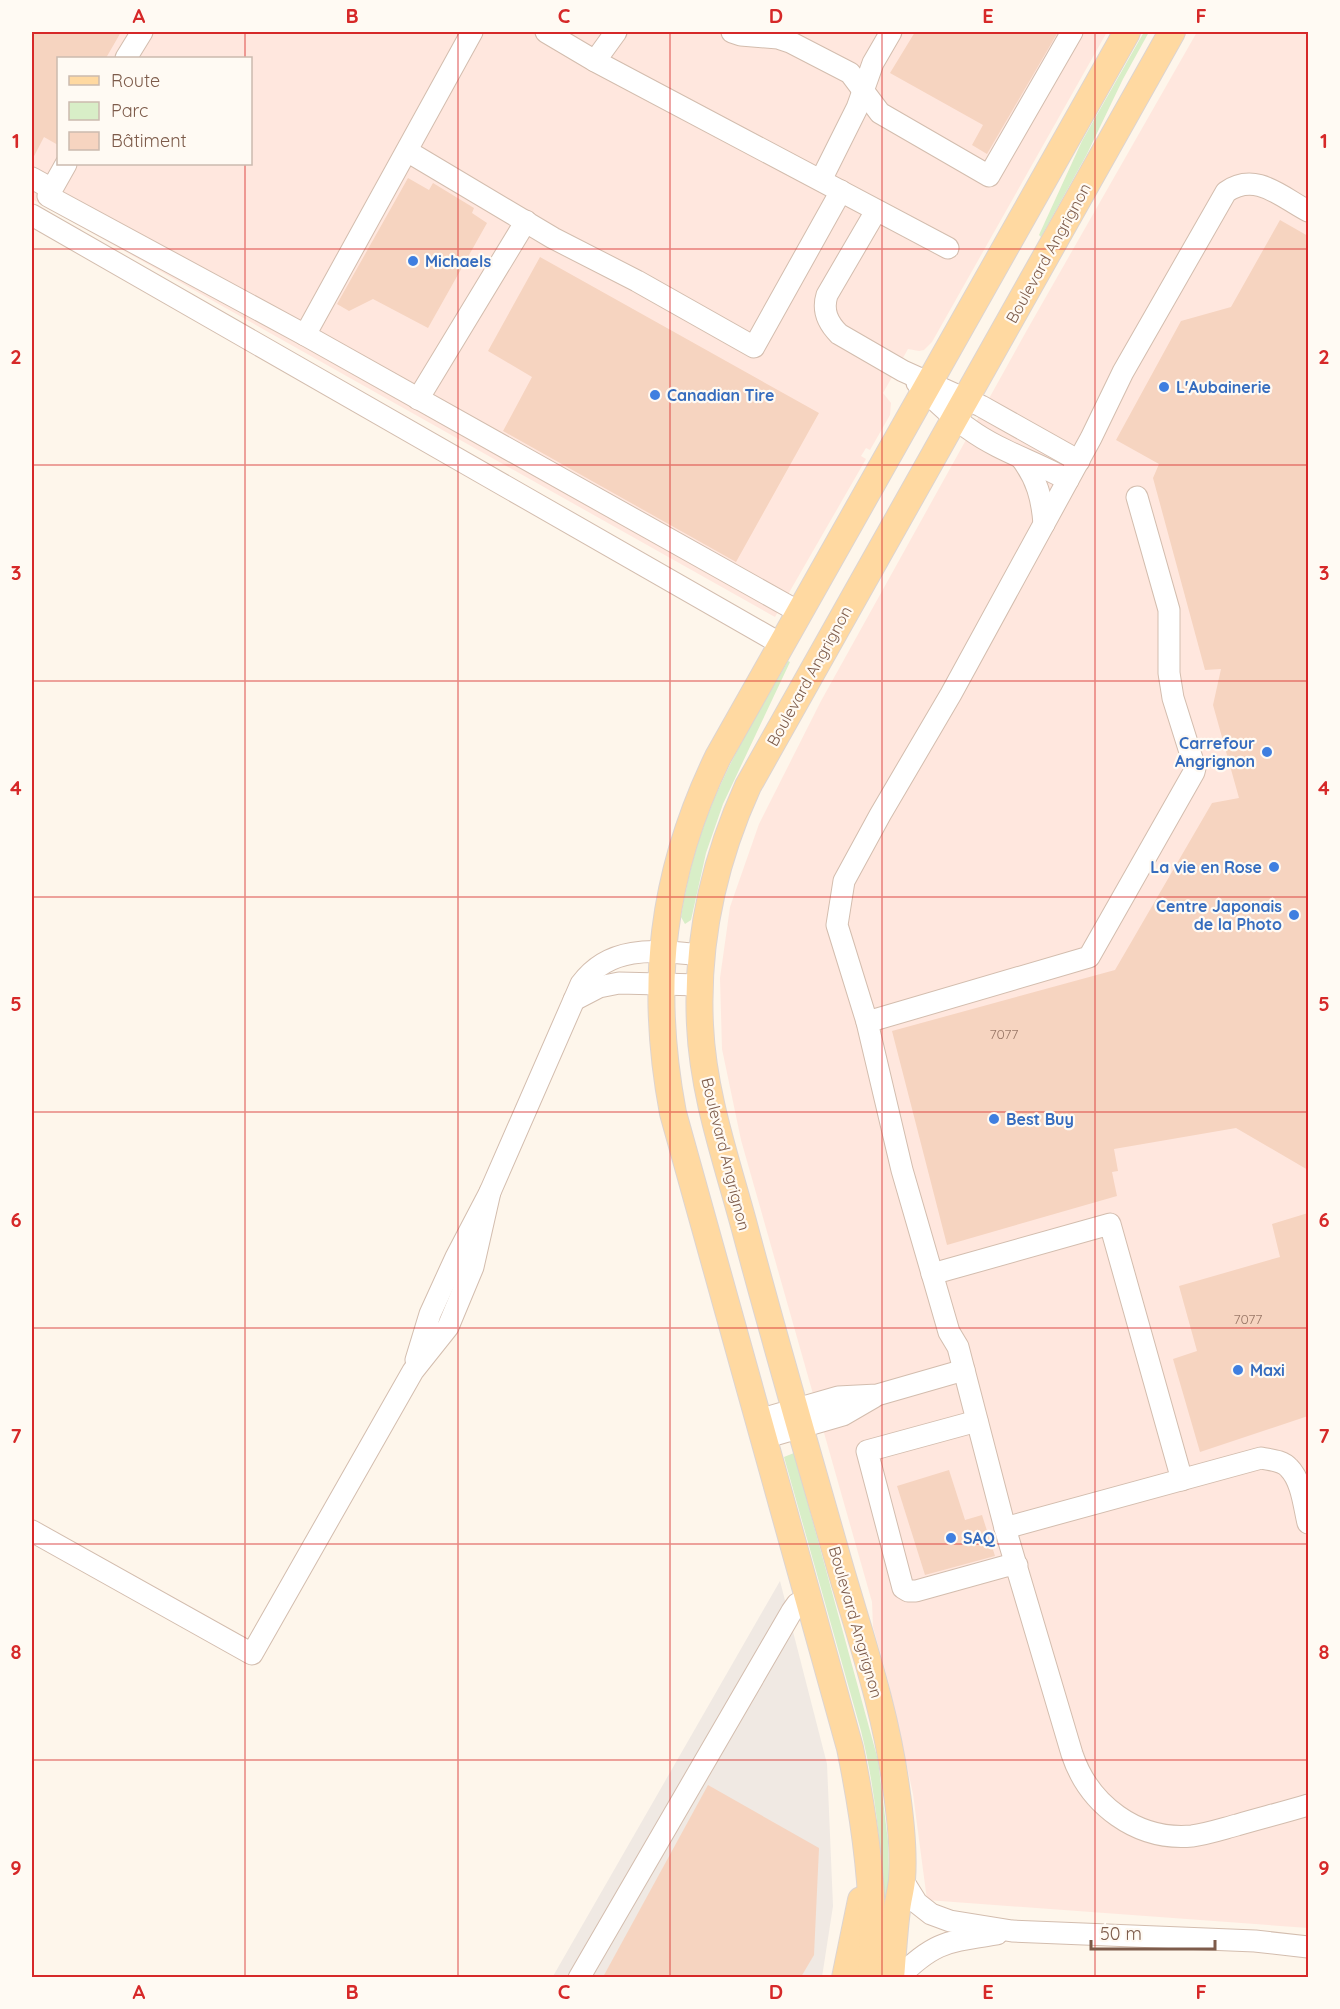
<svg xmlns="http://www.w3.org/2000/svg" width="1340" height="2009" font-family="Quicksand,sans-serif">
	<rect width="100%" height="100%" fill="#fef6eb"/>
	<g fill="#ffe7de" fill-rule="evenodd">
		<path d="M32,32h1075l-175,310 -8,8 -5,1 -11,-2 -25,44 8,10 -1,12 -20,35 -4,-2 -5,8 5,3 -91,158 -743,-418zM58,58h192v106h-192z"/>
		<polygon points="1197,32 1308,32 1308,1928 927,1900 913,1794 889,1684 873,1627 872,1602 741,1140 722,1049 720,978 730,907 759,824 821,701 1027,330"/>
	</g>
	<polygon fill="#f0e9e3" points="780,1581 827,1764 833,1906 822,1977 552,1978"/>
	<g fill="#d8eec7">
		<polygon points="1144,32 1149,32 1123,79 1087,154 1041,237 1039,235 1082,141"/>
		<path d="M788,661l2,1 -67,142 -17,49 -15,67 -6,4 -4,-7c7,-45 20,-90 39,-131 19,-43 45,-84 68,-125z"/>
		<path d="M794,1453l84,307 10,81 1,38 -3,57c-4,-69 -8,-137 -25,-205l-77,-274z"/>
	</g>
	<g fill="#f6d4c0">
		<polygon points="32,32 121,32 106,58 58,58 58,145 44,137 32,160"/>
		<polygon points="915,32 1058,32 987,154 972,145 983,125 890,73"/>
		<polygon points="408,178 429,190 433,183 474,208 472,213 487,223 428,328 373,299 349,311 337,304"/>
		<polygon points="1280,220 1308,236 1308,1170 1236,1128 1114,1149 1118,1171 1112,1172 1117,1196 947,1245 892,1031 1115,970 1212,803 1239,798 1213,705 1221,669 1205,670 1153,478 1159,464 1116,440 1181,321 1231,307"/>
		<polygon points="540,257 819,413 736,562 503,431 532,377 488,351"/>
		<polygon points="1308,1213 1308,1416 1200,1452 1173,1359 1197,1351 1179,1286 1280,1257 1272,1224"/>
		<polygon points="949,1470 965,1520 982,1515 995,1556 925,1575 897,1486"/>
		<polygon points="708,1785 819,1848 814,1955 801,1977 603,1977"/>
	</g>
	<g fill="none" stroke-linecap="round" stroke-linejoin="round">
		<g stroke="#d3bdae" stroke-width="23">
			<g id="minor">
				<polyline points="546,32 595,61 948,248"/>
				<polyline points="732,32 741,35 778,38 790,42 850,73 880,113 989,176 1072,32"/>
				<polyline points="126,58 142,32"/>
				<polyline points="595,61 616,32"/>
				<polyline points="407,151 553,238 637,281 754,347 841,191"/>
				<polyline points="66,164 48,196 305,335 799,612"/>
				<polyline points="32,178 52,189"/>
				<polyline points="821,180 857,108 873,63 891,32"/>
				<path d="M876,211l-49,84c-5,16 1,28 12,39l64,37 78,35 98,55"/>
				<path d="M1308,211c-27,-14 -52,-40 -82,-19l-103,180 -32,66 -140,256 -71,121 -36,66 -7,44 30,97 35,148 47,162 9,15 47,181 67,226c17,51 65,87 120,82 15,-2 30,-7 45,-11 24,-7 48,-13 71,-20"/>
				<polyline points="32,215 781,644"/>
				<polyline points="305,335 472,32"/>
				<path d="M917,383c17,16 33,33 52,46 30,22 67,33 99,51"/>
				<polyline points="418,399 526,221"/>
				<path d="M1021,458c16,21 21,40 23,66"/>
				<polyline points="574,1000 599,987 619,983 700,985"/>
				<polyline points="867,1022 1089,957 1194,772 1195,768 1173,698 1169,673 1169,610 1137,497"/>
				<polyline points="932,1274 1110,1224 1182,1480"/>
				<path d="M416,1360l14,-46 26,-57 34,-65 91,-208c30,-41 78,-33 121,-29"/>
				<polyline points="758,1420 838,1397 877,1395 964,1370"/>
				<polyline points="977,1421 867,1451 903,1588 908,1591 916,1591 1006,1566 1017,1565"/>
				<polyline points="764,1438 843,1415 874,1397"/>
				<path d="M1005,1528l256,-70c9,2 21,2 28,10 13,13 15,39 19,55"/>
				<polyline points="32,1531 252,1654 413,1371 448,1327 473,1267 490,1192"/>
				<polyline points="902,1879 917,1903 931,1914 950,1921 1012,1931 1255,1941 1308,1947"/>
				<polyline points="579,1978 792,1611 797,1604 809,1598"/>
				<path d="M898,1978c37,-37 49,-36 99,-44"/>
			</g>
		</g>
		<g stroke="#ddd4d0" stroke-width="28">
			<g id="major">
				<polyline points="845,1978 861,1900"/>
				<path d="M871,1978c6,-75 -6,-157 -21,-230l-177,-635c-24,-127 -12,-239 45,-356l409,-725"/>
				<path d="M891,1978c2,-23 3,-46 6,-68 1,-10 4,-20 5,-30 2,-26 -2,-66 -6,-93 -10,-75 -35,-148 -56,-220 -32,-113 -65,-225 -95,-338 -18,-67 -42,-134 -45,-204 -4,-83 14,-164 48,-239l424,-754"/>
			</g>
		</g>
		<use href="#minor" stroke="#fff" stroke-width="21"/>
		<use href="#major" stroke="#ffd9a1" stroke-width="26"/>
	</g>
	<path fill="none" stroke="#d62828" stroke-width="1.5" stroke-opacity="0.55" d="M245,32v26M458,32v1946M670,32v1946M882,32v1946M1095,32v1946M245,164v1814M32,249h1276M32,465h1276M32,681h1276M32,897h1276M32,1112h1276M32,1328h1276M32,1544h1276M32,1760h1276"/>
	<g fill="#3f7fe0" stroke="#fffaf3" stroke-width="2">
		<circle cx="413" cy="261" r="6"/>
		<circle cx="1164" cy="387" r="6"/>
		<circle cx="655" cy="395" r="6"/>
		<circle cx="1267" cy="752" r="6"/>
		<circle cx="1274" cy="867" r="6"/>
		<circle cx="1294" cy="915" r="6"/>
		<circle cx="994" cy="1119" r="6"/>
		<circle cx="1238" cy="1370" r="6"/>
		<circle cx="951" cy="1538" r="6"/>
	</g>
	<g text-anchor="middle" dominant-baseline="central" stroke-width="4.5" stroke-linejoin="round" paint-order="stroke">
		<g font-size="14" fill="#9b7968">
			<text x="1004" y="1034">7077</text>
			<text x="1248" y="1319">7077</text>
		</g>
		<g font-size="16" fill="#7d5b4a" stroke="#fffaf3">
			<text transform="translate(1048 253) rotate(-61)">Boulevard Angrignon</text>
			<text transform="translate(809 676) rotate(-61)">Boulevard Angrignon</text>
			<text transform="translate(726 1154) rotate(76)">Boulevard Angrignon</text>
			<text transform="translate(856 1622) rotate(74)">Boulevard Angrignon</text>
		</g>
		<g font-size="16" font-weight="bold" fill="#366cbe" stroke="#fffaf3" text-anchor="start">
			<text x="425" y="261">Michaels</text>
			<text x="1176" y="387">L'Aubainerie</text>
			<text x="667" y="395">Canadian Tire</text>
			<text x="1255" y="743" text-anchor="end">Carrefour<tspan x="1255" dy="18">Angrignon</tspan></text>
			<text x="1262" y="867" text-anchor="end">La vie en Rose</text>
			<text x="1282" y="906" text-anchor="end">Centre Japonais<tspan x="1282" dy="18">de la Photo</tspan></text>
			<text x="1006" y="1119">Best Buy</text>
			<text x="1250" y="1370">Maxi</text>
			<text x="963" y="1538">SAQ</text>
		</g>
	</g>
	<rect width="1340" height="2009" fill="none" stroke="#fffaf3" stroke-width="66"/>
	<rect x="57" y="57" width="195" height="108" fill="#fffaf3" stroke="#cbbaaf" stroke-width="1.5"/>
	<rect x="69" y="76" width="30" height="9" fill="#ffd9a1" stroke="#cbbaaf" stroke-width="1.5"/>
	<text x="111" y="87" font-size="18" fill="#7d5b4a">Route</text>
	<rect x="69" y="102" width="30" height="18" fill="#d8eec7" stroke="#cbbaaf" stroke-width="1.5"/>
	<text x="111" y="117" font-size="18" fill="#7d5b4a">Parc</text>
	<rect x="69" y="132" width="30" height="18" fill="#f6d4c0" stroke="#cbbaaf" stroke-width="1.5"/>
	<text x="111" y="147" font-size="18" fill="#7d5b4a">Bâtiment</text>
	<path d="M1091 1940v9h124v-9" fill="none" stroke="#7d5b4a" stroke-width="3"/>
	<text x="1100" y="1940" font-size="18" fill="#7d5b4a" stroke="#fffaf3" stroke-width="4.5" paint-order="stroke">50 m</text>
	<rect x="33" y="33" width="1274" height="1943" fill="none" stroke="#d62828" stroke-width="2"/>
	<g font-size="20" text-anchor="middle" font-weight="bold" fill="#d62828">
		<text x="139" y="23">A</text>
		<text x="352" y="23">B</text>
		<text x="564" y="23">C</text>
		<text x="776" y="23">D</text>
		<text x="988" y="23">E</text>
		<text x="1201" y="23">F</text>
		<text x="16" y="148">1</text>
		<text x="1324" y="148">1</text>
		<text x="16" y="364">2</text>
		<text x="1324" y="364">2</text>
		<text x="16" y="580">3</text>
		<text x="1324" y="580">3</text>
		<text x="16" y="795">4</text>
		<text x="1324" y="795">4</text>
		<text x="16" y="1011">5</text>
		<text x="1324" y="1011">5</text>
		<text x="16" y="1227">6</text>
		<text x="1324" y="1227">6</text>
		<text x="16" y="1443">7</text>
		<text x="1324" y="1443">7</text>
		<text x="16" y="1659">8</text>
		<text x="1324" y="1659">8</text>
		<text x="16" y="1875">9</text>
		<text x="1324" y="1875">9</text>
		<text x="139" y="1999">A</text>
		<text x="352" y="1999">B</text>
		<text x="564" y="1999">C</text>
		<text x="776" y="1999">D</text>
		<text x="988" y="1999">E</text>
		<text x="1201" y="1999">F</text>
	</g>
</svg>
